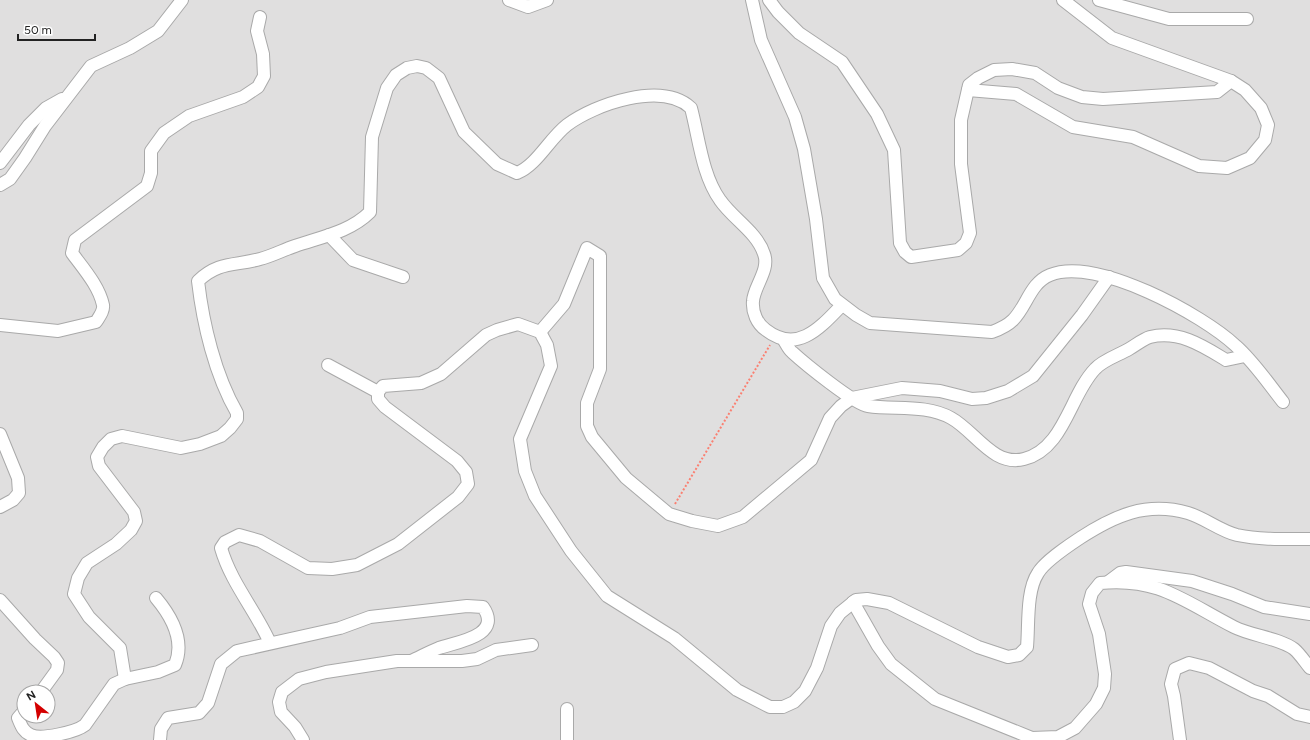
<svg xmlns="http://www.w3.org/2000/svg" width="1310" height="740" font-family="Figtree,sans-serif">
	<rect width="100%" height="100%" fill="#f2efe9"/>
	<path fill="#e0dfdf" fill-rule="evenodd" d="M0,0h1310v740h-1310zM24,692h24v24h-24z"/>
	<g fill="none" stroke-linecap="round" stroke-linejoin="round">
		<g stroke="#a9a9a9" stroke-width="14">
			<g id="minor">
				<polyline points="509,0 528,7 547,0"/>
				<path d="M752,0l9,40 34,77 9,32 12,70 7,59 12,21 21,16 14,8 122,9c8,-3 15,-6 21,-12 14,-14 17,-37 37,-45 46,-19 153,40 186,71 18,16 32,37 47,56"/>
				<polyline points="769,0 778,12 799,33 842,62 877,114 894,150 900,243 905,252 911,257 958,250 966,243 970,233 961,164 961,120 969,85 978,78 994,70 1012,69 1035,73 1058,88 1082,97 1103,99 1217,92 1231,81"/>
				<polyline points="1099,0 1169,19 1247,19"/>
				<polyline points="968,90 1016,94 1073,127 1133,137 1199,166 1227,168 1250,158 1265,140 1268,125 1261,108 1245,90 1231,81 1112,38 1063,0"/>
				<polyline points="0,163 29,125 46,108 62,99"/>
				<polyline points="0,185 10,179 25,158 45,126 91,66 130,48 158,31 182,0"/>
				<polyline points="329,235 353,260 403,277"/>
				<path d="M0,325l58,6 38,-9c3,-5 8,-11 7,-17 -4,-19 -20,-37 -31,-52l3,-13 72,-54 4,-13v-22l13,-18 25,-17 54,-19 15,-10 6,-11 -1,-22 -6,-23 3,-14"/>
				<polyline points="540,332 564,304 587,248 600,256 600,369 587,403 587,426 592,437 626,478 669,514 692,521 718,526 743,517 811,460 830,418 841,406 852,398 902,388 940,391 972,399 986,398 1008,391 1033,376 1082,315 1109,277"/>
				<path d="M783,339c3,4 5,10 9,13 12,11 62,52 76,54 27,4 58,-2 83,12 24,13 42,49 73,41 40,-10 46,-64 71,-90 8,-9 24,-14 34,-20 7,-4 14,-10 21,-12 29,-7 53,9 76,23l19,-4"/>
				<polyline points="328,365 378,392"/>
				<polyline points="0,434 18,478 19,493 13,500 0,507"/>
				<polyline points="1108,582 1120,573 1126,572 1192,581 1232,594 1264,607 1310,614"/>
				<polyline points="0,600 35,639 54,657 58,663 57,670 41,692"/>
				<path d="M853,602l25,44 13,18 44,35 97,39 26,-1 17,-9 21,-24 8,-16 1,-14 -6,-40 -10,-30 3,-11 8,-10c59,-6 85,19 134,44 18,9 45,11 60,22 6,5 11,13 16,19"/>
				<path d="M270,643c-14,-32 -39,-60 -49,-95l4,-6 14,-7 21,6 48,27 24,1 25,-4 41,-21 60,-47 10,-13 -2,-12 -9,-11 -72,-54 -7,-8v-7l5,-6 38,-3 20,-9 45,-39 11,-5 21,-6 22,8 7,13 4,21 -31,73 5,32 10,25 36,55 36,45 67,42 63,52 33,17h13l11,-5 11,-11 12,-23 14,-42 9,-13 16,-13 11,-1 22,4 89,44 30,10 11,-2 8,-8c2,-22 -1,-56 11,-74 7,-12 30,-27 42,-35 34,-22 66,-37 108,-25 17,5 32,18 49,22 24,5 49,4 73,4"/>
				<path d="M125,679l-5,-31 -31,-31 -15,-23 4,-16 9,-15 29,-19 15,-14 5,-9 -2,-9 -35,-46 -2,-9 6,-10 8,-8 11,-3 59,12 19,-4 21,-8 9,-8 7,-9v-6c-22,-38 -34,-89 -39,-132 21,-20 37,-15 62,-22 12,-3 23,-9 35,-13 26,-9 55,-14 75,-34l2,-75 15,-49 9,-13 11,-7 10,-2 9,2 13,10 25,54 33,32 20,9c20,-8 32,-34 50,-48 28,-21 95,-44 124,-17 8,30 11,67 29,92 13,19 37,32 44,54 6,16 -10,32 -11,47 -1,11 4,23 13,29 31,24 54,-2 76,-25"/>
				<polyline points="567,709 567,740"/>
				<path d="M24,711l-6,7c3,7 5,14 13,17 10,5 45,-3 54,-10l29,-41 11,-5 33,-7 17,-7c10,-24 -3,-48 -19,-67"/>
				<path d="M160,740l1,-11 7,-11 31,-5 9,-10 13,-39 16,-13 103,-23 30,-11 97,-11 16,1c20,29 -26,35 -44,41 -10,4 -19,9 -28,13"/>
				<polyline points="303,740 295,727 281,712 279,702 282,692 299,679 326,672 397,661 462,661 477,659 496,650 532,645"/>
				<polyline points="1180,740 1174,696 1171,684 1175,669 1189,663 1209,668 1253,691 1268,696 1297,714 1310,717"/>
			</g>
		</g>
		<polyline stroke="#fa8072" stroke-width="2" stroke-dasharray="2 2" stroke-linecap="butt" points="675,504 770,345"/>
		<use href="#minor" stroke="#fff" stroke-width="12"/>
	</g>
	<g transform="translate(36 704) rotate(330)"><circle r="19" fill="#ffffff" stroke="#a7a7a7"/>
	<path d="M0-3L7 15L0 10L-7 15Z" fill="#d40000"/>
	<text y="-6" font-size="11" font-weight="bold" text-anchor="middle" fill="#222222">N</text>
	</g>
	<path d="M18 34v6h77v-6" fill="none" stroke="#222222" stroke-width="2"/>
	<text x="24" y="34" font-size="12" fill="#222222" stroke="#ffffff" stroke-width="3" paint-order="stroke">50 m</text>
</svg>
